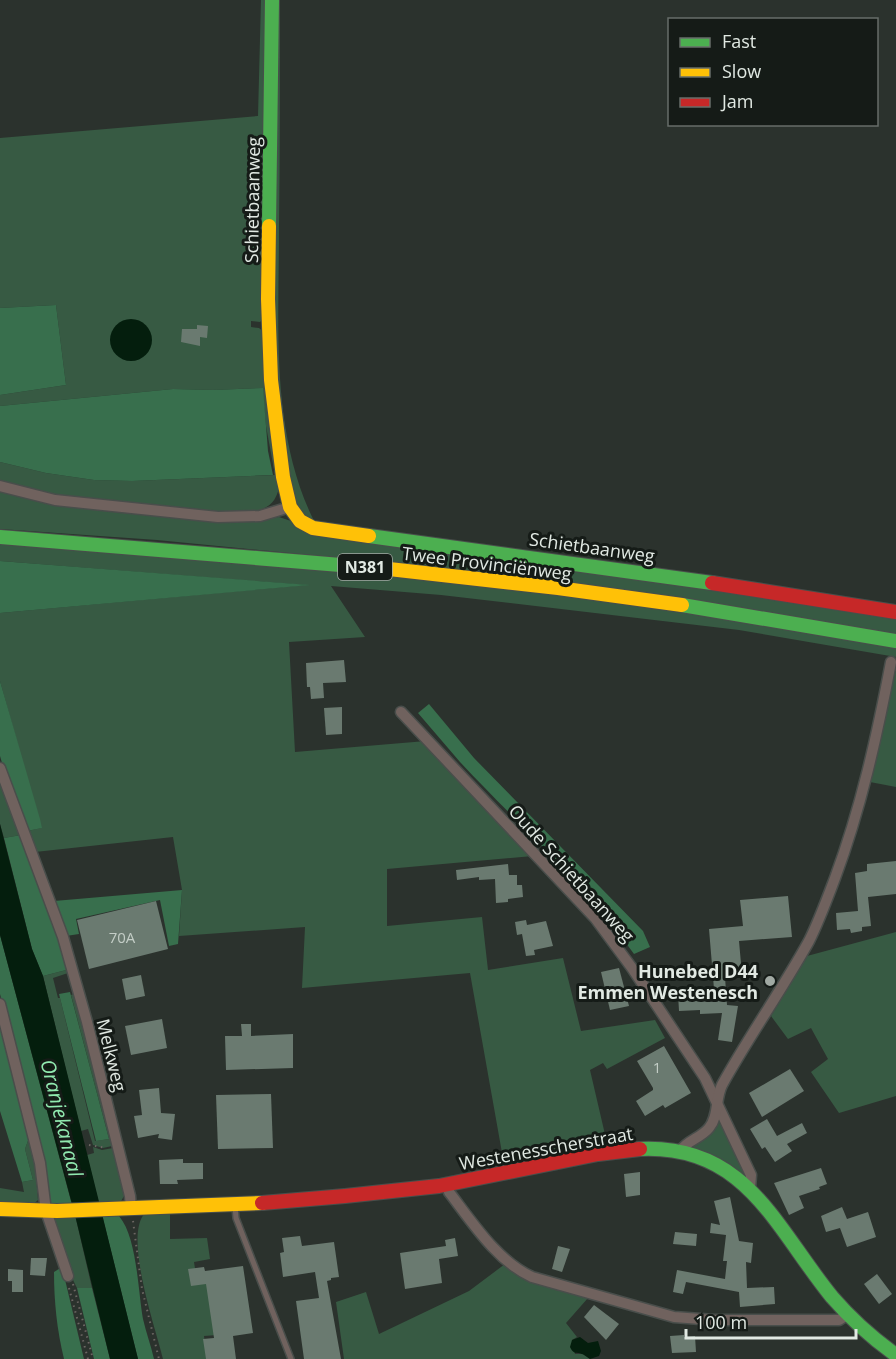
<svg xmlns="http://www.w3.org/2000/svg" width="896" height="1359" font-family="'Open Sans',sans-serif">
	<rect width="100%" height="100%" fill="#2b322d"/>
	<g fill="#375a43">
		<path d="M261,0h8l-3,316 -6,6 -9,-1v6l8,1 7,6 13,153c-4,24 -24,25 -44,27l-163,-15 -72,-18v-19l46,11 48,7 38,1 143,-6 -9,-49 -4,-38 -49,2 -40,-1 -173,17v-11l66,-10 -10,-80 -56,3v-170l258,-22z"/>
		<path d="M274,0h6c0,76 0,153 -1,229 0,97 -9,202 35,292l-10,-5 -10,-18 -20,-105z"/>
		<polygon points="0,489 249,521 279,517 294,522 896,616 896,634 463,570 157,540 0,529"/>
		<path d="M0,543c176,15 353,27 528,48 124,14 246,36 368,56v10l-157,-27 -298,-35 -110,-9 34,51 -76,5 6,110 131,-11 107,115 -146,13v57l95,-9 6,53 75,-12 18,73 74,-11 10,18 -58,31 -4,-6 -13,7 17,73 -103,21 -34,-191 -168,15 3,-61 -126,9 3,-46 -9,-53 -138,15 -8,-21 14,-3 -41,-147v-68l305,-28 -305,-24z"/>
		<polygon points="896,669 896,787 870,782"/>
		<polygon points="0,778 21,835 4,838 0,824"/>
		<polygon points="896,932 896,1096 839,1113 811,1072 828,1059 811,1028 788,1039 771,1016 807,956"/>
		<polygon points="70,969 71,972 53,978 58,998 60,998 95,1141 109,1139 71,995 77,993 112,1146 103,1148 93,1145 88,1129 81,1131 43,976"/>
		<polygon points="719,1120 721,1120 747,1174 746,1177 691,1147"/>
		<polygon points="30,1135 34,1153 38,1200 31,1206 0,1203 0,1188 24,1192 22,1182 33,1180 25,1149"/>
		<polygon points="93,1147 102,1150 113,1148 124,1196 120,1203 99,1204 87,1155 94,1153"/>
		<path d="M170,1212v27l37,-1 3,21 -16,3 2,13 13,-2 8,62 -13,1 3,23h-44c-7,-30 -40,-123 -18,-146z"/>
		<path d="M56,1215h19l17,73h-15c-7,-13 -27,-61 -21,-73z"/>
		<polygon points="505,1264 588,1298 566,1323 577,1337 572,1340 575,1354 584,1354 590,1359 344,1359 336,1302 366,1292 379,1334 469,1291"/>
	</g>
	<g fill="#386f4d">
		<polygon points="56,305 66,385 0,395 0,308"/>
		<polygon points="263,388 268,451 273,475 132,481 94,480 46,473 0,462 0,406 173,389 213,390"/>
		<polygon points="0,561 310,585 0,613"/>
		<polygon points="0,681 40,819 42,828 27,831 10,790 0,756"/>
		<path d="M429,704l45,54 169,173 7,16 -16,7c-51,-72 -114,-128 -174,-192 -14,-16 -28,-33 -42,-49z"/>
		<polygon points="21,835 70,969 43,976 32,949 4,838"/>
		<polygon points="182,890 178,944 169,946 160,900 76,919 79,934 66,936 54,901"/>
		<polygon points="0,935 72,1205 51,1205 49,1202 45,1169 0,994"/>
		<polygon points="70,992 109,1139 96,1141 59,994"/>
		<polygon points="0,1018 30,1135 25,1149 33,1180 22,1182 0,1111"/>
		<path d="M102,1215l17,1c18,21 19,75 24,103 3,13 8,27 11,40h-16z"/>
		<path d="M62,1267l22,92h-20c-7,-29 -10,-57 -10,-87z"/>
		<polygon points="77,1288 92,1288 110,1359 94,1359"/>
	</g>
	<g fill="#041e0d">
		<circle cx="131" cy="340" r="21"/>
		<polygon points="0,824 32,949 43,976 138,1359 110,1359 75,1215 0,935"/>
		<path d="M580,1337l8,6 10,-2 3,10 -2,5 -9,3c-2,-1 -4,-3 -6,-4 -6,-4 -10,1 -14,-8l2,-7z"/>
	</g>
	<g fill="#6a7a70">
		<polygon points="197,325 208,326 207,338 200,337 200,346 181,342 182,329 197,329"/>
		<polygon points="344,660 346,682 323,683 324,698 311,699 310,687 307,687 306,663"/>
		<polygon points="342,707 342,734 326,735 324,708"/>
		<polygon points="896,861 896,894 868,897 871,926 862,927 862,931 851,933 850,929 837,930 836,913 858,911 855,873 867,871 867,864"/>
		<polygon points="508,864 509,875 517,875 517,885 522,885 523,897 508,899 508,902 496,903 495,879 479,880 479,877 457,880 456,870"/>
		<polygon points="788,896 792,937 739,941 742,975 725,977 727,1005 738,1006 732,1042 718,1040 722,1013 700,1014 700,1010 679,1011 678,994 714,989 709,929 743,926 740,900"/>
		<polygon points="156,901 168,949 89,969 77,920"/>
		<polygon points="526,920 527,925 546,921 553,946 534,950 535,955 526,956 522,934 517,935 515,922"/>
		<polygon points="619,968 629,1006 610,1010 601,972"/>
		<polygon points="141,975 145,996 126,1000 122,979"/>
		<polygon points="162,1019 167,1048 131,1055 125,1026"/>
		<polygon points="241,1024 251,1024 251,1036 293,1034 293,1068 226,1070 225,1036 242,1036"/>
		<polygon points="664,1046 691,1093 665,1108 663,1105 645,1116 636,1101 653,1090 653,1088 637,1061"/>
		<polygon points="790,1069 804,1091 762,1117 749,1093"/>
		<polygon points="159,1088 161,1113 175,1114 172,1140 158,1138 159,1134 138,1138 134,1116 142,1115 139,1090"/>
		<polygon points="271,1094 273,1148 218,1149 216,1095"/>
		<polygon points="767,1119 777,1136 802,1123 807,1133 787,1144 792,1151 775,1162 765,1147 762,1149 750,1129"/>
		<polygon points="183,1159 183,1163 203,1163 203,1179 177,1180 178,1184 160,1184 159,1160"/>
		<polygon points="821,1168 827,1184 819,1187 820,1189 799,1196 804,1208 789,1215 774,1183"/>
		<polygon points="640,1172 640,1195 626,1197 624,1174"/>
		<polygon points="730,1197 739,1241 753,1243 751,1263 746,1262 747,1288 774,1287 775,1304 740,1307 739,1292 686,1282 683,1294 673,1292 677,1270 725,1279 727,1261 723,1261 726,1235 710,1233 711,1223 720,1225 714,1201"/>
		<polygon points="842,1207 847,1219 868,1212 876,1237 847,1247 840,1228 826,1232 821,1216"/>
		<polygon points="675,1232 697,1234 696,1246 673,1244"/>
		<polygon points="300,1236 302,1246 334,1242 339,1277 331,1278 331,1280 327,1281 341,1359 304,1359 296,1301 319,1298 315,1272 283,1277 280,1253 284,1252 282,1238"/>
		<polygon points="455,1238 458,1256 439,1259 442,1283 405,1289 400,1253 446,1246 445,1240"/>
		<polygon points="558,1246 570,1249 562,1272 552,1269"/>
		<polygon points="31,1258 47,1258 45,1276 30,1275"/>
		<polygon points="243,1266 253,1333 233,1336 236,1359 206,1359 203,1339 214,1338 206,1284 191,1286 188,1269 204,1267 205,1271"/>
		<polygon points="8,1269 23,1270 23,1292 12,1292 12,1281 8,1281"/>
		<polygon points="877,1274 892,1294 879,1304 864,1284"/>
		<polygon points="594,1305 619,1324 606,1340 584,1317"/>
		<polygon points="684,1335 684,1337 695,1336 696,1352 672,1353 670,1336"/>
	</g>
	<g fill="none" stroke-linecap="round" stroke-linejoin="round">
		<g stroke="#494e4b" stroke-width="8">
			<polyline id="lane" points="235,1206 236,1218 291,1359"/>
		</g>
		<g stroke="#494e4b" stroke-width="13">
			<g id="street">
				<polyline points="0,486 55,500 218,517 260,516 290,507"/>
				<polyline points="401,712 595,918 632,968 705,1078 751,1175 750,1188"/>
				<polyline points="0,768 63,937 87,1022 130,1196 131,1209"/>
				<polyline points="0,1004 40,1163 46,1211 68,1276"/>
				<path d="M681,1150c7,-10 20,-12 28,-22 10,-12 6,-29 13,-43 27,-49 60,-95 87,-144 10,-20 18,-42 26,-63 26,-70 42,-142 56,-216"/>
				<path d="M447,1185l2,7c23,30 48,69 83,85l142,40 40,3h125l8,-5"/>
			</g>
		</g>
		<g stroke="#494e4b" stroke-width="16">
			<g id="fast">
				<polyline points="269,226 272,0"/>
				<polyline points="369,536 712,583"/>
				<polyline points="0,537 389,569"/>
				<polyline points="682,605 896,641"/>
				<path d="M640,1149c106,-5 135,78 192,148 19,22 40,41 64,58"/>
			</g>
		</g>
		<g stroke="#494e4b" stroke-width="16">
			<g id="slow">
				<polyline points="269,226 268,299 271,380 283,477 290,507 300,521 313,528 369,536"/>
				<polyline points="389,569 558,588 682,605"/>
				<polyline points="0,1209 57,1211 262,1203"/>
			</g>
		</g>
		<g stroke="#494e4b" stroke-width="16">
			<g id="jam">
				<polyline points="712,583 896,612"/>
				<polyline points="262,1203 345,1196 439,1186 598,1154 640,1149"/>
			</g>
		</g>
		<g stroke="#6c6663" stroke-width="2" stroke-dasharray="1.5 4.5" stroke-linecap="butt">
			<polyline points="89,1145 106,1148"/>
			<polyline points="133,1221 142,1289 159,1359"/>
			<polyline points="73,1284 93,1359"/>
			<polyline points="69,1288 88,1359"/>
		</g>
		<use href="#lane" stroke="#70625e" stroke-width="5"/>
		<use href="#street" stroke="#70625e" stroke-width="10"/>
		<use href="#fast" stroke="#4caf50" stroke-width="14"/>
		<use href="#slow" stroke="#ffc107" stroke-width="14"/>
		<use href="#jam" stroke="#c62828" stroke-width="14"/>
	</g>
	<circle fill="#a1a9a3" stroke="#151b17" stroke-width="2" cx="770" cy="981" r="6"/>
	<g text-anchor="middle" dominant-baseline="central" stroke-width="6" stroke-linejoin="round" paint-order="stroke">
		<g font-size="15" fill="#c3cdc6">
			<text x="122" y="937">70A</text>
			<text x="657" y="1067">1</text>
		</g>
		<rect fill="#151b17" stroke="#a4aba6" stroke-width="1.5" x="338" y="554" width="54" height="26" rx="4.5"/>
		<g font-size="16" font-weight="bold" fill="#e1e9e3">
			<text x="365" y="567">N381</text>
		</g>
		<g font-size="18" fill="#e1e9e3" stroke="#151b17">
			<text transform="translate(252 200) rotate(-89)">Schietbaanweg</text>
			<text transform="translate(592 547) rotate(8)">Schietbaanweg</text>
			<text transform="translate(487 563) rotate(7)">Twee Provinciënweg</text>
			<text transform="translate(572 873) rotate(48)">Oude Schietbaanweg</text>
			<text transform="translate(112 1055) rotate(76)">Melkweg</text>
			<text transform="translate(546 1148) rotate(-10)">Westenesscherstraat</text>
		</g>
		<g font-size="18" font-weight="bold" fill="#e1e9e3" stroke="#151b17" text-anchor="end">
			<text x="758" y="971">Hunebed D44<tspan x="758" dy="21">Emmen Westenesch</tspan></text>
		</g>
		<g font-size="20" font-style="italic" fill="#91eab0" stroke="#151b17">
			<text transform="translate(62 1118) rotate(76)">Oranjekanaal</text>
		</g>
	</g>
	<rect x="668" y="18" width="210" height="108" fill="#151b17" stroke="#676d69" stroke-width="1.5"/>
	<rect x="680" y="38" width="30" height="9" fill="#4caf50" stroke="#676d69" stroke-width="1.5"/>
	<text x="722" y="48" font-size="18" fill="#e1e9e3">Fast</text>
	<rect x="680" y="68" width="30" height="9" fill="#ffc107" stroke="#676d69" stroke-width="1.5"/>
	<text x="722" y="78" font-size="18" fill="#e1e9e3">Slow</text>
	<rect x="680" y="98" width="30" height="9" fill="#c62828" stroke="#676d69" stroke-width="1.5"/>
	<text x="722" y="108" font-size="18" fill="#e1e9e3">Jam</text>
	<path d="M686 1329v9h170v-9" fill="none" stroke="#e1e9e3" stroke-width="3"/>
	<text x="695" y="1329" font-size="18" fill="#e1e9e3" stroke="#151b17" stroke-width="4.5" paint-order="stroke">100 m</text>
</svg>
